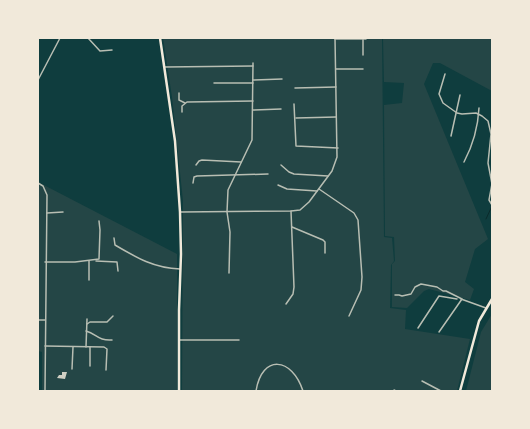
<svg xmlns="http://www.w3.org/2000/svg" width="530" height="429" font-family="'Playfair Display',serif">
	<rect width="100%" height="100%" fill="#0f3d3e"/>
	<g fill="#244646">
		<polygon points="163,38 382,38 384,237 392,238 394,261 391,265 390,308 406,310 405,329 470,339 457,391 182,391 183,201 172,97"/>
		<polygon points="383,38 492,38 492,91 440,63 433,63 424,84 488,239 475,249 465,282 474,289 470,300 429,289 424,291 407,308 392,307 392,264 395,261 394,237 385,236 384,105 402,103 404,83 384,82"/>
		<polygon points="38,182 177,254 177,391 42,391 42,352 38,351"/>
		<polygon points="492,314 492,391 466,391 481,332"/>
	</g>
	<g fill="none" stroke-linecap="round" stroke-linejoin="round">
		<polyline stroke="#0a2a2b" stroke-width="1" points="486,219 492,206"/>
	</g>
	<polygon fill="#cfcfc3" points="62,372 67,372 65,379 57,378 59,375 62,375"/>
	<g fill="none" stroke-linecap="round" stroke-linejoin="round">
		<g stroke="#b8beb3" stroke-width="1.5">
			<polyline points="88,38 100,51 112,50"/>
			<polyline points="335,39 366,39"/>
			<polyline points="363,39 363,55"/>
			<polyline points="165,67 253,66"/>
			<polyline points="336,69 363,69"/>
			<polyline points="445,74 439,94 443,103 457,113 462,114 476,113 482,116 488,121 491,134 488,163 492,184 489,200 492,205"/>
			<polyline points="38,80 60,38"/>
			<polyline points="253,80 282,79"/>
			<polyline points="214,83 253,83"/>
			<polyline points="295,88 336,87"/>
			<polyline points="179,93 179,100 185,103"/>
			<polyline points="294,104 296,146 338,148"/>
			<polyline points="253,110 281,109"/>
			<polyline points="182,112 182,106 187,102 253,101"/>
			<polyline points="296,118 336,117"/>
			<polyline points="451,136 460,95"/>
			<path d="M464,162c9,-17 14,-35 15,-54"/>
			<polyline points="196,165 199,161 202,160 241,162"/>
			<polyline points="281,165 289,172 294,174 328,176"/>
			<polyline points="38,183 43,186 47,195 45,391"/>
			<polyline points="193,183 194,177 197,176 268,174"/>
			<polyline points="278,185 287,189 317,191"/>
			<polyline points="319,189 354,213 358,220 362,277 361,290 349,316"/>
			<polyline points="181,212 291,211 300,210 309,202 332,171 337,157 335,38"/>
			<polyline points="47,213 63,212"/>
			<polyline points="292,227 323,240 325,242 325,253"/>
			<path d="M114,238l1,7c22,13 39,23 65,24"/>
			<polyline points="89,261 89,280"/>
			<polyline points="96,261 117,262 118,271"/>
			<polyline points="45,262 75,262 99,259 100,230 99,221"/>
			<polyline points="229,273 230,232 227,212 228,190 252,140 253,63"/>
			<polyline points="395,295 399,295 402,296 411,294 415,287 421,284 437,287 443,291 446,291 462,299 439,332"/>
			<polyline points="461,299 486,308"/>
			<polyline points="286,304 293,294 294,287 291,211"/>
			<polyline points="38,320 45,320"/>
			<polyline points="87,324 90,322 107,322 113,316"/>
			<polyline points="418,328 439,296 457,299"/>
			<path d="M86,331c11,3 12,10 26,9"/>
			<polyline points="179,340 239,340"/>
			<polyline points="45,346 104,347 107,349 106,370"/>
			<polyline points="86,347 87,319"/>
			<polyline points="90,366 90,347"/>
			<polyline points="72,369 73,347"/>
			<polyline points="422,381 441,391"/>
			<polyline points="394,390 396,391"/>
			<path d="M256,391c6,-37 36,-34 47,0"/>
		</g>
		<g stroke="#f1e9da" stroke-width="2.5">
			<polyline points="160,38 175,141 180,212 181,254 179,310 179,391"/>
			<polyline points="460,391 479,321 492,299"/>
		</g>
	</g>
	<rect width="530" height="429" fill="none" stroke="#f1e9da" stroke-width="78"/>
</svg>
